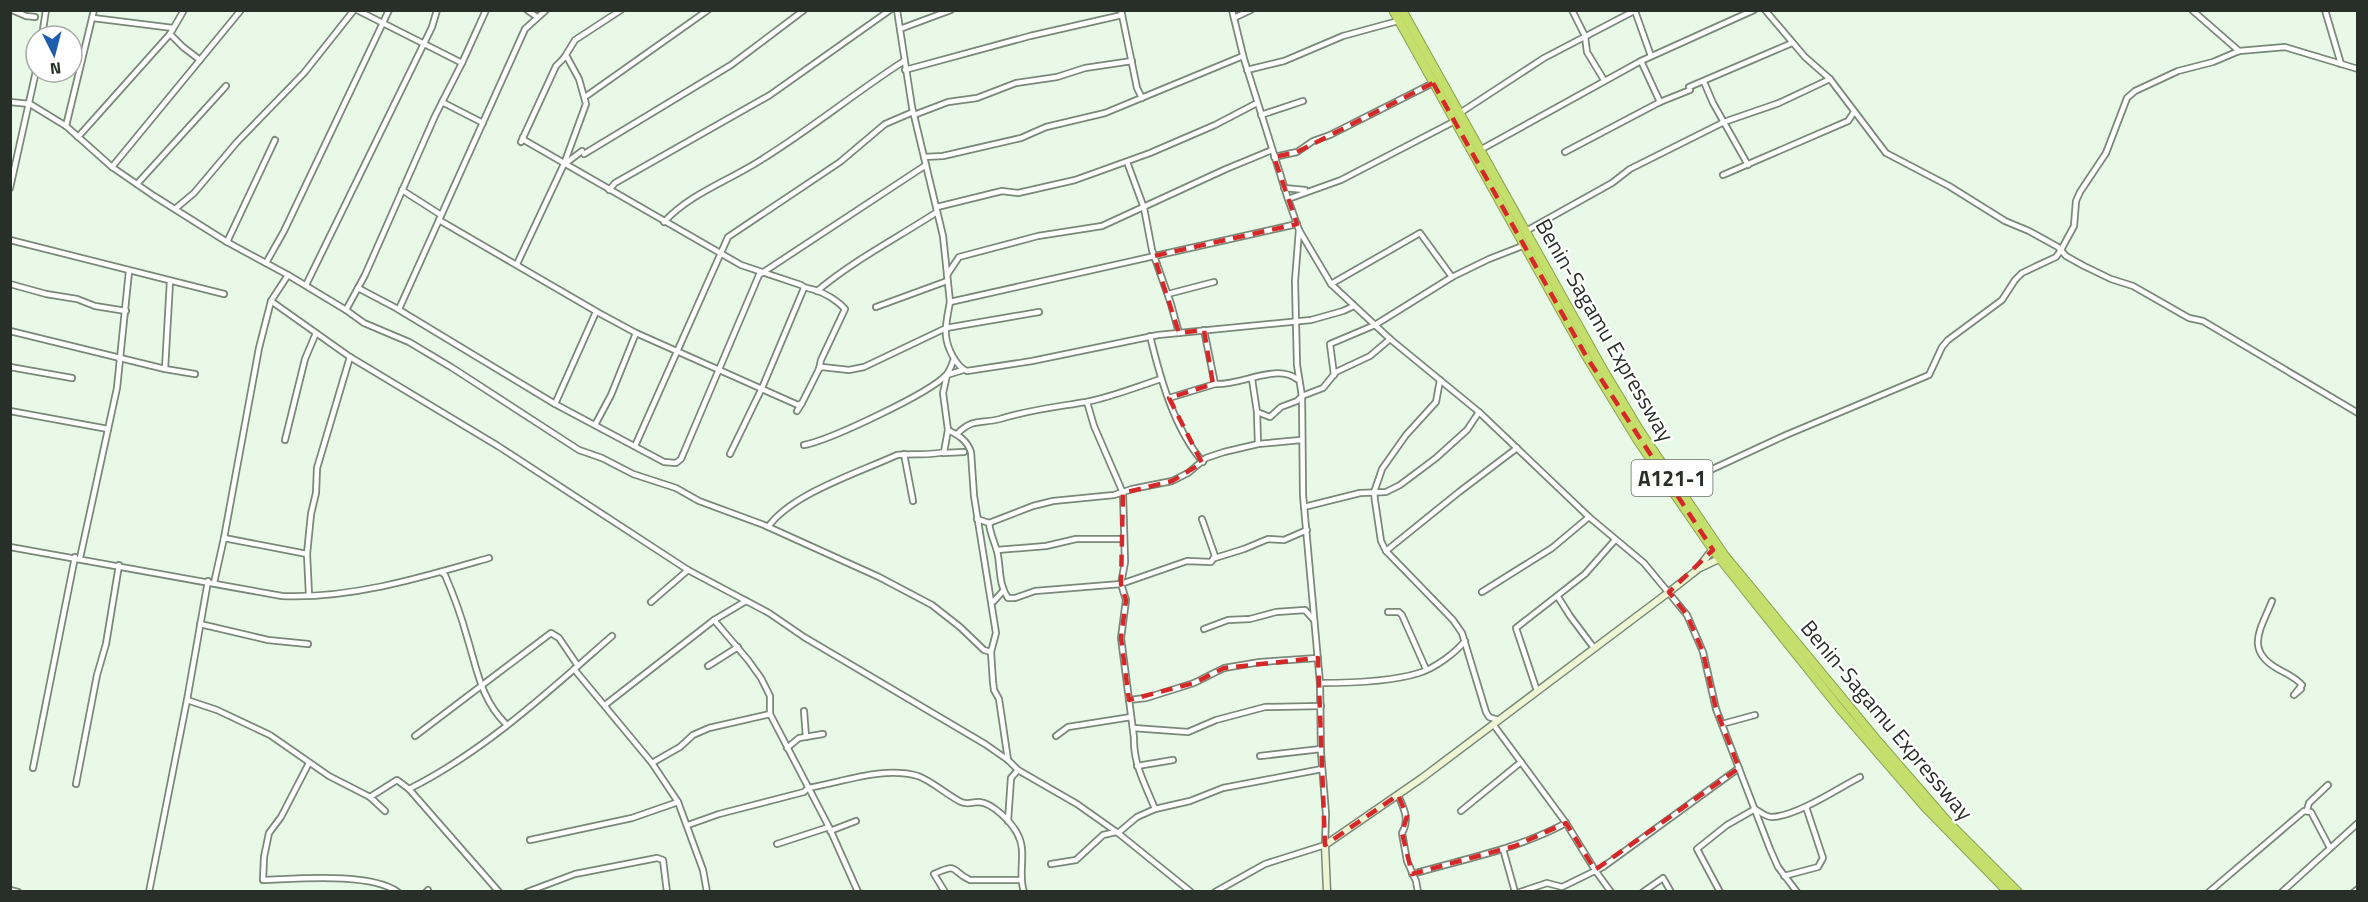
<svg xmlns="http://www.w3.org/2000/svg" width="2368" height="902" font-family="'Titillium Web',sans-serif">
	<rect width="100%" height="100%" fill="#e9f9e7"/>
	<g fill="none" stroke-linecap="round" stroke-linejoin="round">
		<g stroke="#798878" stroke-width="8">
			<g id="street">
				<polyline points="12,10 26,16 35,17"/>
				<polyline points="357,10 462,63 486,10"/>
				<polyline points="527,10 537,17"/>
				<polyline points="897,10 912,107 943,236 950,302 1297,224"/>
				<polyline points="1121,10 1137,88 1142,98"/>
				<polyline points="1232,10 1244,59 1288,199 1299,230 1331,284 1390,339 1479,412 1589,517 1644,563 1687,615 1703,652 1716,709 1770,849 1778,867 1797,892"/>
				<polyline points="1572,10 1585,36 1587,52 1604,80"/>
				<polyline points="1765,10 1805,57 1830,79 1886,153 1949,186 2005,221 2029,231 2058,247 2066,256 2084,266 2111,279 2133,286 2189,318 2203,321 2358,413"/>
				<polyline points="2192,10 2239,51"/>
				<polyline points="2325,10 2341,64"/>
				<polyline points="1635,11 1651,56"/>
				<polyline points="93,18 173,28"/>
				<polyline points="1234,18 1251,10"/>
				<polyline points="900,29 951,10"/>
				<polyline points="170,34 183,47 200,60"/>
				<polyline points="42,36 46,10"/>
				<polyline points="1641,61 1660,102"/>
				<polyline points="905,70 1030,36 1122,15"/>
				<polyline points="1247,70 1284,61 1343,36 1398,21"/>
				<polyline points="1704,82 1713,103 1748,165"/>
				<polyline points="1689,87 1792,43"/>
				<polyline points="585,97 708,10"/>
				<polyline points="10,102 30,104 66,126 112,167 154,196 227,242 288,275 271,301 350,357 498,446 688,570 769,613 804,637 985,744 1008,760 1018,770 1077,804 1118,833 1191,892"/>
				<polyline points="442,102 483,123"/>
				<polyline points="1460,113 1544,58 1636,10"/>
				<polyline points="914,115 948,102 977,98 1016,83 1057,77 1085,68 1132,61"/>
				<polyline points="1261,115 1303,101"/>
				<polyline points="66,126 94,10"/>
				<polyline points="78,137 170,34 184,10"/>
				<path d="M523,137l1,3 217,125 60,20c5,4 8,3 14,5 10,3 23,11 30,19l-24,51 -2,9"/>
				<polyline points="521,142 556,66 564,58 575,40 621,10"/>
				<polyline points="1480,150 1641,61 1754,10"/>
				<polyline points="1565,152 1660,102 1690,90"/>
				<polyline points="584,154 731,65 804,10"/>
				<polyline points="924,157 943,156 1021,138 1046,127 1105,113 1243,56"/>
				<polyline points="1274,157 1297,152 1313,141 1330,135 1433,83"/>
				<polyline points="1127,162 1144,208 1152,250 1171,304 1179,333"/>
				<polyline points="566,163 582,151"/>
				<polyline points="112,167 241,10"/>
				<polyline points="1723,175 1848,121 1854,112"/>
				<polyline points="137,184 226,86"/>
				<polyline points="10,188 36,71"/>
				<polyline points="1284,188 1305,190"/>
				<polyline points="402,190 441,215"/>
				<polyline points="609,190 615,183 770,95 890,10"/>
				<polyline points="1288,199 1341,180 1455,121"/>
				<polyline points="937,207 1002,191 1018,193 1075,180 1150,153 1215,125 1257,103"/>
				<polyline points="175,209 194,193 237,142 304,73 354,10"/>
				<polyline points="439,220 599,313 636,333 798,405 802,403 819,369 822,367 849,370 864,367 946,328 1039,312"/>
				<path d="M664,222c28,-30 67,-42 100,-64 48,-30 92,-66 140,-97"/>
				<polyline points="1526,231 1612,183 1630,169 1724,122 1779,103 1830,79"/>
				<polyline points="10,240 224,294"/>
				<polyline points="227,242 275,140"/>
				<polyline points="266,263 284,231 389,10"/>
				<polyline points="517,264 564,164 586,104 579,79 567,57 564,58"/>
				<polyline points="288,275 346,310 365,275 435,116 462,63"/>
				<polyline points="947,275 959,257 1038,236 1102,226 1226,169 1272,150"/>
				<polyline points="10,284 46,294 77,299 95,306 126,311"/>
				<polyline points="1331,284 1420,233 1452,277"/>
				<polyline points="306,285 432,27 437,10"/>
				<polyline points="358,288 396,308 555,404 596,312"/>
				<path d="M817,291c37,-31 80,-53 120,-79"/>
				<polyline points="1168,294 1214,282"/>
				<path d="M950,302c-2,11 -5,23 -4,34 1,11 10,31 21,35l65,-10 126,-26 153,-15 32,-9 11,-5"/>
				<polyline points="876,307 947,281"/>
				<polyline points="399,309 525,29 546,10"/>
				<path d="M346,310l18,13 45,19 42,25 128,83 23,8 31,16 43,14 23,13 65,24 115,52 53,28 28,22 24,23 7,2 5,-19 -22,-137 -3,-44c-4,-12 -13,-17 -23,-22l-5,-37 4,-18 16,-5"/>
				<path d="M1204,330l11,54c25,2 61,-21 82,-5"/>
				<polyline points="10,331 165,369 195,374"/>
				<path d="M1150,336c10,41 24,93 53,126"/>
				<polyline points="10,367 72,378"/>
				<polyline points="165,369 170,281"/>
				<polyline points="1334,375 1330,344 1375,325 1452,277 1489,259 1525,245"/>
				<polyline points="1252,379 1257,412 1270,417 1281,407 1297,401 1302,396 1323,388 1336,372 1370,356 1390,339"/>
				<polyline points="1440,380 1436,402 1406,435 1382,469 1379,478 1374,492 1375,501 1381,541 1386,551 1453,620 1462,633 1486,712 1489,717 1498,720"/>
				<polyline points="1169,398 1215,384"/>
				<path d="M1087,402l7,24 29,67 2,69 -4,22 5,16 -5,38 13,100c-1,26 12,48 21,71"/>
				<polyline points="555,404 664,462 676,463 681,459 759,275 926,165"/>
				<polyline points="10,411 108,429"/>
				<polyline points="797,411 802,403"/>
				<polyline points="1257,412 1258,444"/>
				<polyline points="595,425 611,395 636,333"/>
				<path d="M958,433c15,-15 23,-9 42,-14 28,-9 56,-12 86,-17 26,-5 50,-15 75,-23"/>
				<polyline points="285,440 305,359 316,333"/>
				<path d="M804,445c26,-5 126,-52 142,-70 4,-4 6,-11 8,-16"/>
				<polyline points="635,446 728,237 840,162 885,124 913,112"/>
				<polyline points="943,453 964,452"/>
				<polyline points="730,454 762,388 804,288"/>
				<polyline points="904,454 913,501"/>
				<polyline points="1678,485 1786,435 1929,375 1942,347 1948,340 2002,300 2015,280 2022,273 2056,257 2061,250 2074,226 2076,201 2080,192 2106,153 2127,98 2135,91 2178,71 2213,62 2239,51 2285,47 2358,69"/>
				<polyline points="1304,507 1360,493 1386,492 1400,485 1436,458 1467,430 1479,412"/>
				<polyline points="977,519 989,523 1033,506 1053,501 1114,495 1132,489 1172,481 1188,473 1206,458 1224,452 1258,444 1301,440"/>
				<path d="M989,523c1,10 5,18 8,28 4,16 1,33 11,47h7l20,-7 86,-7 66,-23 24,1 4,-6 -13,-37"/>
				<path d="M768,527c23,-33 92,-55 129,-72 16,-2 32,1 47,-3l4,-22"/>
				<polyline points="224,538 259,348 271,301"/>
				<path d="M10,547l272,49c70,3 141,-19 207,-38"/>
				<polyline points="997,550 1046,546 1076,539 1122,539"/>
				<polyline points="1386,551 1459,492 1517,448"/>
				<polyline points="307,554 309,595"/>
				<polyline points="80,558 117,388 129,271"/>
				<polyline points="1215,558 1244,549 1268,539 1284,540 1307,530"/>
				<path d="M441,572l4,3c9,21 16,40 22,62 10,32 14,63 39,87"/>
				<polyline points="214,583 224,538 307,554 311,514 316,493 317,468 350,357"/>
				<polyline points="1482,592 1552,548 1589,517"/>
				<polyline points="1558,597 1570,616 1594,648"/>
				<polyline points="994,601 1003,591"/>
				<path d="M2272,601c-11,28 -28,49 6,68 9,5 17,8 24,16l-8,10 7,-6"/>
				<polyline points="651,602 688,570"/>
				<polyline points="1388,612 1399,612 1402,615 1426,669"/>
				<polyline points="714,620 748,660 761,678 770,696 770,714 829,827 858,892"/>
				<polyline points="200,624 268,640 308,644"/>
				<polyline points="1204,629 1228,620 1250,619 1276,612 1305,610 1314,620"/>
				<polyline points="991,652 993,682 994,690 999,699 1008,760"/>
				<polyline points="708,666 738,647"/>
				<polyline points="574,669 652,763 678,802 703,870 707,892"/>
				<path d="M1320,683c30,0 70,-1 99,-10 16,-5 35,-19 46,-32"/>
				<polyline points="1537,691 1516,628 1585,574 1615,540"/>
				<polyline points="187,700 217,710 270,735 329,776 370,797 385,811"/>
				<polyline points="1129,700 1146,698 1194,683 1224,668 1260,662 1318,658"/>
				<polyline points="605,705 714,620 746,601"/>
				<polyline points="804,711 806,737"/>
				<polyline points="1493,724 1566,823 1595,870 1611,892"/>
				<polyline points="1722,724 1755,715"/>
				<polyline points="1133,728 1188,732 1216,720 1265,707 1321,706"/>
				<polyline points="415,736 551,633 559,638 578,666"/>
				<polyline points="1056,736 1068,727 1131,717"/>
				<polyline points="787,748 799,738 823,734"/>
				<polyline points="1260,756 1321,749"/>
				<path d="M309,763l-28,54 -12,16 -5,24 -1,23c34,-1 106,-8 135,12"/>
				<polyline points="652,763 680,747 693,735 709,728 770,714"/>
				<polyline points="1137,766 1173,760"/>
				<polyline points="33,768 75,557"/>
				<polyline points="76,784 97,675 106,644 119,565"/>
				<path d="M409,789c76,-38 140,-98 203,-153"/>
				<path d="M1398,795c6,14 12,24 4,38l5,28 9,20 2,11"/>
				<polyline points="370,797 397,780 409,789 499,892"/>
				<polyline points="2307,810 2309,803 2328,785"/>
				<polyline points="1461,811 1521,762"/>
				<polyline points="1008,821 1011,778 1018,770"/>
				<path d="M688,825l31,-11 85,-22 4,-4c35,-6 75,-22 110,-12 14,5 29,19 43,26 8,3 10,0 18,0 14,1 32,20 38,31 11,19 0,39 7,59"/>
				<polyline points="830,831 856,821"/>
				<polyline points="1118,833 1137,817 1155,809 1190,801 1223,788 1322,769"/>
				<polyline points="530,840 632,818 678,802"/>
				<polyline points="777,844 829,827"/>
				<polyline points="1503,849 1515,892"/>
				<polyline points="1051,864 1076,860 1103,835 1116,832"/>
				<path d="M1412,874c52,-15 106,-25 154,-51"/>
				<polyline points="1784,876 1818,867 1823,858 1806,807"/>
				<polyline points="10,890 18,892"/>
				<polyline points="149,892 187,700 208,581"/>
				<polyline points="426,892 428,890"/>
				<polyline points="527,892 575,874 657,858 663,860 667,892"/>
				<path d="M945,892l-11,-18c26,-12 16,-3 36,6h50"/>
				<polyline points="1215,892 1265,864 1325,845 1326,814 1321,753 1320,683 1303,495 1302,396 1297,365 1295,281 1299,230"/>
				<polyline points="1520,892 1547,883 1562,887 1603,867 1739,768"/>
				<polyline points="1643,892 1663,878 1671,892"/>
				<path d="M1720,892l-23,-43 30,-24 28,-16c6,3 10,8 17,8 25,-1 65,-28 88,-40"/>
				<polyline points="2209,892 2304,811 2311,812 2330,848"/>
				<polyline points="2282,892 2358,823"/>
				<polyline points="2354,892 2358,889"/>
			</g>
		</g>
		<g stroke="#798878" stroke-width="9">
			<g id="secondary">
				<polyline points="1700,568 1723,557"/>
				<polyline points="1327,892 1325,845 1422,778 1669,592 1697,570 1709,554 1717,548"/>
			</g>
		</g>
		<g stroke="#8ea154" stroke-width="10">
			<g id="highway">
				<polyline points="1393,10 1586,356 1638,441 1713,550 1840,709 1924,806 2008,892"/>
				<polyline points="1402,10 1601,366 1640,431 1725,556 1876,739 1948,822 2018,892"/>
			</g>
		</g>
		<use href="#street" stroke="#fff" stroke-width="4.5"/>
		<use href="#secondary" stroke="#eef5d3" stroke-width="6"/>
		<use href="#highway" stroke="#c5df6c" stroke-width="8"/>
	</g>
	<path fill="none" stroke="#d62828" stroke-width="4.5" stroke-dasharray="12 8" stroke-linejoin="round" d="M1433,83l153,273 127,194 -44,42 18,23 16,37 13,57 23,59 -144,102 -29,-47 -51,23 -103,28 -10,-41 5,-17 -9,-21 -73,50 -7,-187 -94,10 -30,15 -65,17 -8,-62 5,-38 -5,-16 2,-91 49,-12 30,-18 -33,-65 44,-14 -9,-54 -25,3 -25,-77 143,-32 -23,-67 23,-5z"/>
	<g text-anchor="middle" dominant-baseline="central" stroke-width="4.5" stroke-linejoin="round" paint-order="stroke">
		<rect fill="#fff" stroke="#686d68" stroke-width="1.5" x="1631.5" y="460" width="81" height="36" rx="4.5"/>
		<g font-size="21" font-weight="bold" fill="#282e28">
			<text x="1672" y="478">A121-1</text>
		</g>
		<g font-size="22" fill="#282e28" stroke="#fff">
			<text transform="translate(1605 330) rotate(60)">Benin-Sagamu Expressway</text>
			<text transform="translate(1887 720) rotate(50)">Benin-Sagamu Expressway</text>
		</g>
	</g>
	<rect width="2368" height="902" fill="none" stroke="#282e28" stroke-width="24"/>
	<g transform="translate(54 54) rotate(174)"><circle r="28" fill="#ffffff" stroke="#a9aba9" stroke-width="1.5"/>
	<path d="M0-4.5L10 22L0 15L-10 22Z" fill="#1f5cad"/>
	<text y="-9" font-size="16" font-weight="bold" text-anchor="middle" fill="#282e28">N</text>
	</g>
</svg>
